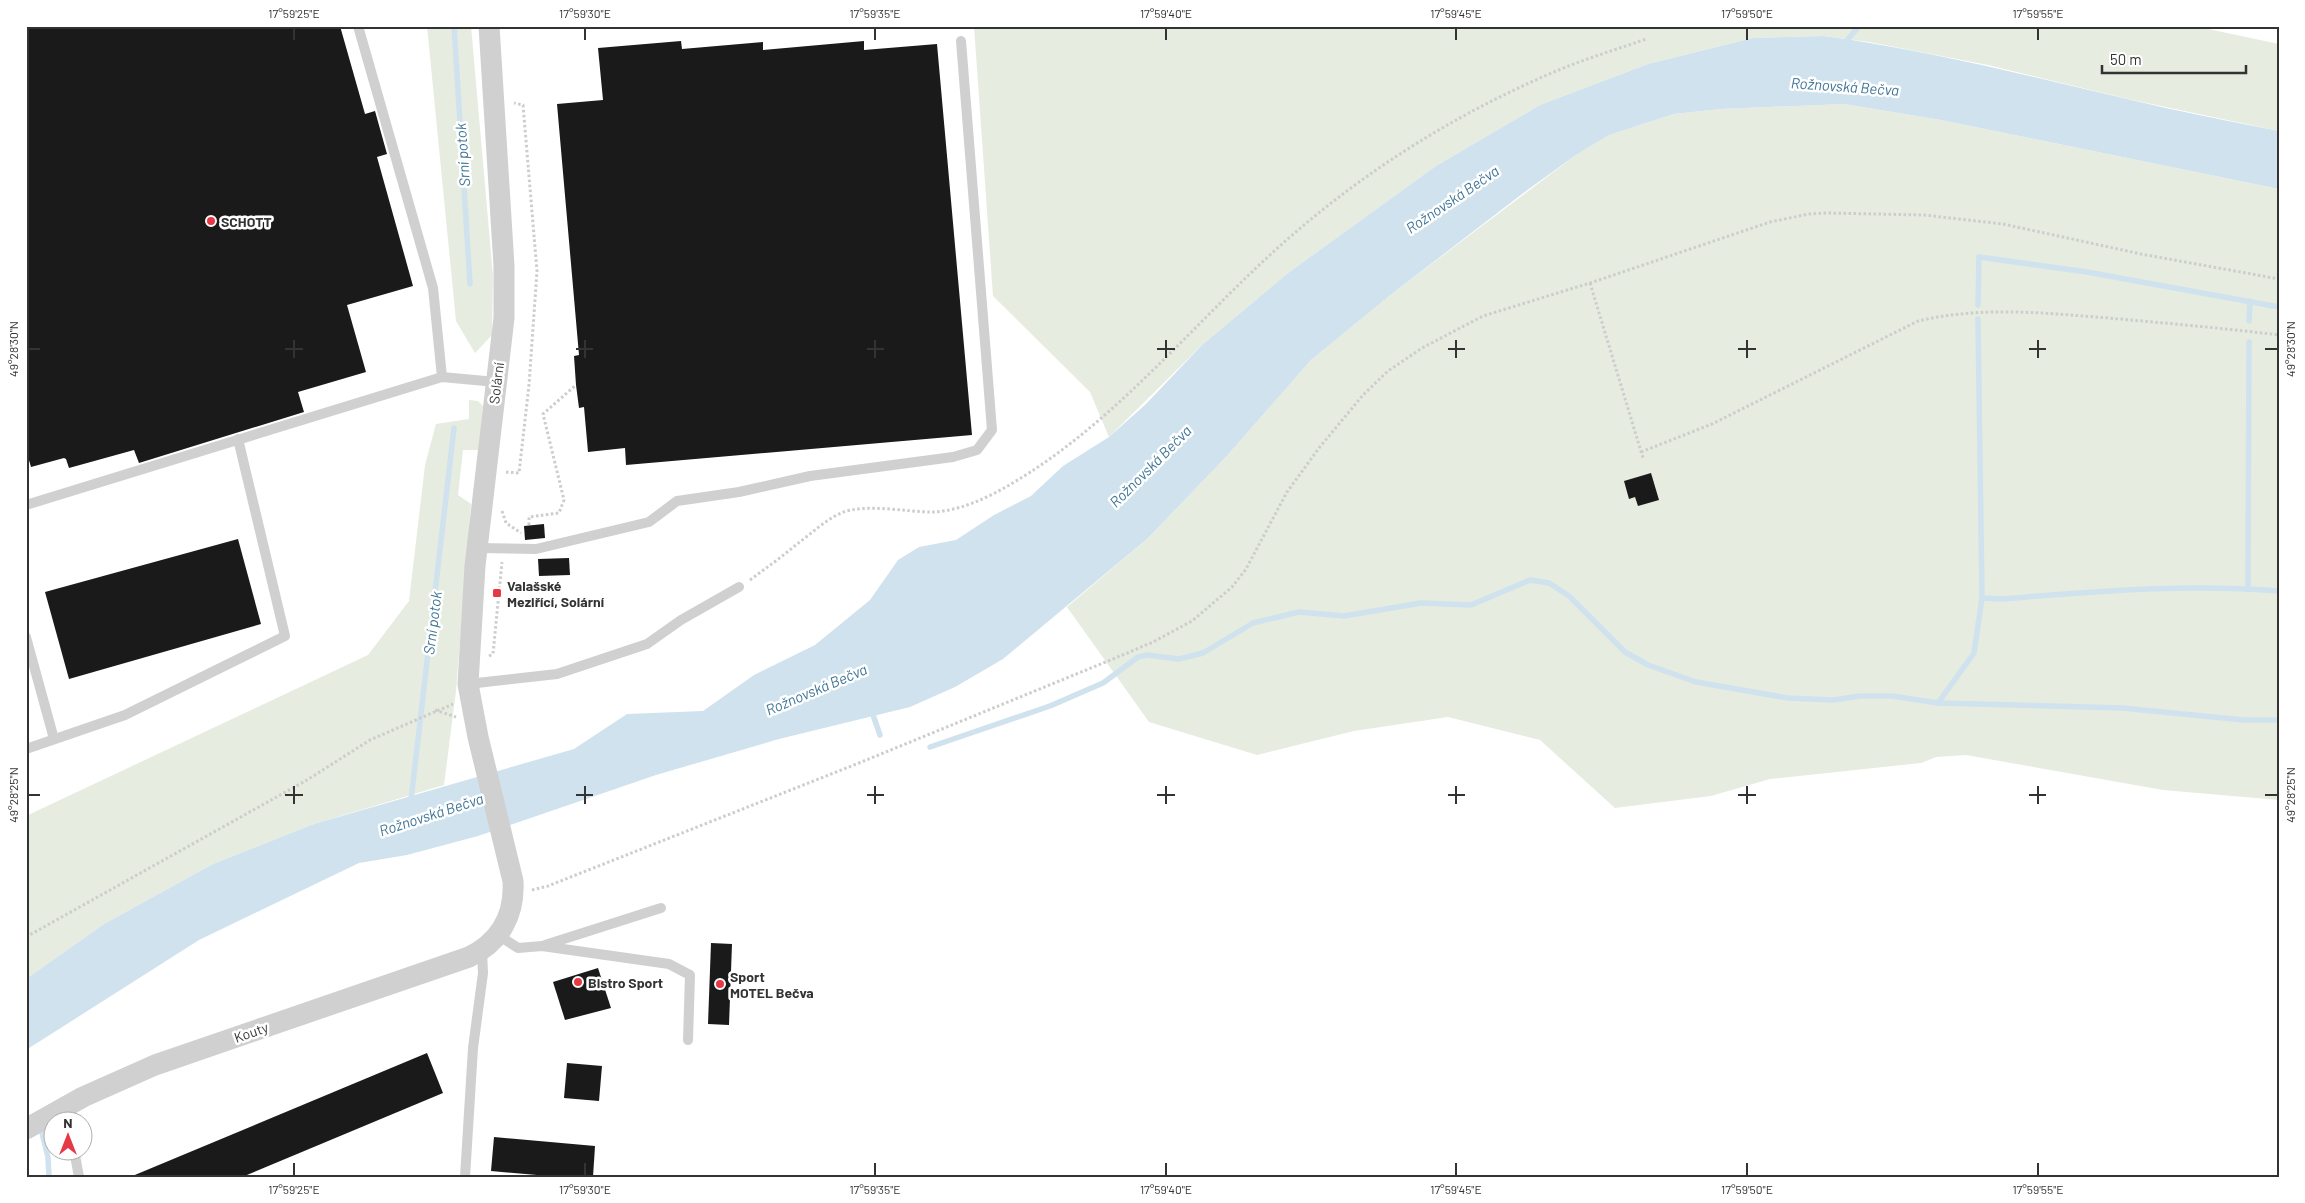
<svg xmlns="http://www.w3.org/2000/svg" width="2305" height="1203" font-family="Barlow,sans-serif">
	<rect width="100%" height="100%" fill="#fff"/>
	<g fill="#e6ecdf">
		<polygon points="427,26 471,26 493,276 492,335 475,353 456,321"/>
		<polygon points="974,26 2194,26 2279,44 2279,131 2128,99 1988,65 1869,42 1824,36 1753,38 1648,64 1540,105 1436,166 1288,273 1202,345 1109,437 1090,392 993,296"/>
		<polygon points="1844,104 1941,120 2279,189 2279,800 2163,790 1966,755 1936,757 1921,763 1770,779 1711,796 1615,808 1540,740 1448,717 1354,731 1257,755 1149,722 1067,607 1147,539 1225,458 1311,360 1393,293 1576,155 1609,135 1674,114 1721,109"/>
		<polygon points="469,400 478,401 483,406 479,450 463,450 458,495 471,504 456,691 444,785 314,824 213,864 104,924 26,979 26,816 368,655 409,601 425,465 436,424 469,419"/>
	</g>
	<path fill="#cfe2ee" d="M1824,36c102,14 202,39 303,63 50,12 101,22 152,32v58l-338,-69 -97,-16 -123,5 -47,5 -65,21 -33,20 -50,36 -133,102 -82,67 -86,98 -78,81 -144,120 -48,28 -45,20 -131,32 -123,36 -178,61 -71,19 -48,8 -160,77 -173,110v-71l78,-55 109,-60 101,-40 260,-75 53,-35 76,-3 51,-36 61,-30 55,-45 28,-40 21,-13 37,-7 38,-25 37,-19 32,-30 46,-29 37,-33 56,-59 86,-72 148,-107 104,-61 108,-41 105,-26z"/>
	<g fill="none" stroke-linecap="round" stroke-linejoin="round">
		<g stroke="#cfe2ee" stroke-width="5.5">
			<polyline points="454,26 470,284"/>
			<polyline points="1844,44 1859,26"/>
			<polyline points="1978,305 1979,257 2087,272 2279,307"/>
			<polyline points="2249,321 2250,301"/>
			<polyline points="2248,589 2249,342"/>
			<path d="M1982,598l18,1c92,-7 186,-16 279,-8"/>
			<polyline points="1938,703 1974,653 1982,598 1978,319"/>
			<polyline points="871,709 880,735"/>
			<polyline points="930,747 1050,706 1103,683 1138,657 1147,655 1179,659 1203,653 1253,623 1299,612 1344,616 1421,603 1471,605 1530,580 1549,583 1569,596 1625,652 1648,665 1696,682 1788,698 1833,700 1860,696 1892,696 1938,703 2122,708 2244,720 2279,720"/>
			<polyline points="411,800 454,428"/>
			<polyline points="42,1133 48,1157 49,1177"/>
		</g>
	</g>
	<g fill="#1a1a1a">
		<polygon points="26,26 340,26 365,114 375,111 387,154 377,157 413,286 347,305 366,372 298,392 304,412 139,463 134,450 69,468 66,459 64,458 31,467 26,450"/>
		<polygon points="681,41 682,49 763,42 763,50 864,41 864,50 937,44 972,435 626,465 625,448 588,452 584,407 579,408 576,385 574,356 579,355 557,104 603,100 598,48"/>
		<polygon points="1651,473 1659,500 1638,506 1635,497 1629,499 1624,481"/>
		<polygon points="544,524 545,538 525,540 524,526"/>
		<polygon points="238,539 261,624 69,679 45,592"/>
		<polygon points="569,558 570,575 539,576 538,559"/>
		<polygon points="711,943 732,944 729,1025 708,1024"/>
		<polygon points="598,968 611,1008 565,1020 553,982"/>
		<polygon points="427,1053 443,1093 242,1177 130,1177"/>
		<polygon points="567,1063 602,1066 599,1101 564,1098"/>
		<polygon points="494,1137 595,1146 593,1177 560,1177 491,1171"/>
	</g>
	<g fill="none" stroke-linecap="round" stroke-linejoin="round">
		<g stroke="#cdcdcd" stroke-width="3" stroke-dasharray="2.5 2.5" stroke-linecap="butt">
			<polyline points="1590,283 1643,458"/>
			<path d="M1641,452l71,-28 206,-103c63,-15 127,-8 190,-3 57,5 114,10 171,17"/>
			<polyline points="506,472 519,473 529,385 537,271 523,105 514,103"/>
			<polyline points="502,511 506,523 521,533"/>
			<polyline points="529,525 529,517 559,513 564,500 543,414 576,385"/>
			<path d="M750,580c16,-12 32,-23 47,-36 14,-10 28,-24 44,-31 24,-10 65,-1 91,-1 36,-1 74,-24 103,-43 95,-63 170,-158 255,-232 79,-69 168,-124 264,-165 30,-13 61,-22 92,-33"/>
			<polyline points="489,656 493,654 502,562"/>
			<polyline points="435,710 456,717"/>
			<polyline points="532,890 548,886 859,763 1113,659 1153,642 1192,621 1232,587 1246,569 1287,492 1319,448 1363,395 1388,371 1422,348 1483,316 1590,283 1770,222 1809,214 1827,213 1924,215 2003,224 2141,254 2279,279"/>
			<polyline points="26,937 307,780 370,740 453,704"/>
		</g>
		<g stroke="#d0d0d0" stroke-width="10">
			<polyline points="358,26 433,288 442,377"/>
			<polyline points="26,505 442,377 496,382"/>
			<polyline points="477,548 536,549 649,522 677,501 739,492 810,476 953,457 977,450 992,430 961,41"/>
			<polyline points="26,637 54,739"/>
			<polyline points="468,684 557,674 647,644 681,620 739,587"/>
			<polyline points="26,749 125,715 285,636 238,439"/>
			<polyline points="498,935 518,948 542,946 669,964 690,975 688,1040"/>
			<polyline points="545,945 661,908"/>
			<polyline points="74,1150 79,1177"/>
			<polyline points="465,1177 473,1048 483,973 482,951"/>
		</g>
		<path stroke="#d0d0d0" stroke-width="21" d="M26,1129l57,-32 72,-32 314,-108c31,-15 46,-42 44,-76l-35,-144 -10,-53 7,-118 29,-248v-52l-15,-240"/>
	</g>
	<path fill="none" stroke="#333" stroke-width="2" d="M294,28v12M585,28v12M875,28v12M1166,28v12M1456,28v12M1747,28v12M2038,28v12M294,340v18M585,340v18M875,340v18M1166,340v18M1456,340v18M1747,340v18M2038,340v18M28,349h12M285,349h18M576,349h17M867,349h17M1157,349h18M1448,349h17M1738,349h18M2029,349h17M2265,349h13M294,786v18M585,786v18M875,786v18M1166,786v18M1456,786v18M1747,786v18M2038,786v18M28,795h12M285,795h18M576,795h17M867,795h17M1157,795h18M1448,795h17M1738,795h18M2029,795h17M2265,795h13M294,1163v13M585,1163v13M875,1163v13M1166,1163v13M1456,1163v13M1747,1163v13M2038,1163v13"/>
	<g fill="#e63946" stroke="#fff" stroke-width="2">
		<circle cx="211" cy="221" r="5"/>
		<rect x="492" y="588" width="10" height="10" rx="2.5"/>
		<circle cx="578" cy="982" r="5"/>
		<circle cx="720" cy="984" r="5"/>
	</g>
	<g text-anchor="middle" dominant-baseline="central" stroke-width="5" stroke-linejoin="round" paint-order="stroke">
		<g font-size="14" font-weight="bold" fill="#333" stroke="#fff" text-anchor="start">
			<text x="221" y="221">SCHOTT</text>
			<text x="507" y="585">Valašské<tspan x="507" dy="16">Meziřící, Solární</tspan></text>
			<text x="730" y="976">Sport<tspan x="730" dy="16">MOTEL Bečva</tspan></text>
			<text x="588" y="982">Bistro Sport</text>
		</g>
		<g font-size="14" fill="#333" stroke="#fff">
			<text transform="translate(496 383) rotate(-83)">Solární</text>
			<text transform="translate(251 1032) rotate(-19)">Kouty</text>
		</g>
		<g font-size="15" font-style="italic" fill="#3f7597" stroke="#fff">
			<text transform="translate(1845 86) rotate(4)">Rožnovská Bečva</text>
			<text transform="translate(462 155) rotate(-94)">Srní potok</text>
			<text transform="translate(1452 199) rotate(-34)">Rožnovská Bečva</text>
			<text transform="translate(1150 466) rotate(-45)">Rožnovská Bečva</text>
			<text transform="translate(432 623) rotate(-83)">Srní potok</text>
			<text transform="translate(816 689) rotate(-23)">Rožnovská Bečva</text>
			<text transform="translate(431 814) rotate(-18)">Rožnovská Bečva</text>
		</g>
	</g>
	<rect width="2305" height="1203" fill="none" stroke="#ffffff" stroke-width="55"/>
	<g transform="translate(68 1136)"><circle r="24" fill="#ffffff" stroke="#adadad"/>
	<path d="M0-4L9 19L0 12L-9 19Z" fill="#e63946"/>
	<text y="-8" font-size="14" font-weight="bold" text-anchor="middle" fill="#333333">N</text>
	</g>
	<path d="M2102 65v8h144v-8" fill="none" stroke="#333333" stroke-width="2.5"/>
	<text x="2110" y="65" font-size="15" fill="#333333" stroke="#ffffff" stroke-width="4" paint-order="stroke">50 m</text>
	<rect x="28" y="28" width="2250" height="1148" fill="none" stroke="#333" stroke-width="2"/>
	<g font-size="12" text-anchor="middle" fill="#333">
		<text x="294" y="18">17°59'25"E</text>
		<text x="585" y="18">17°59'30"E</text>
		<text x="875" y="18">17°59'35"E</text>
		<text x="1166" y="18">17°59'40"E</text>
		<text x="1456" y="18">17°59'45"E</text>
		<text x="1747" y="18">17°59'50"E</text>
		<text x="2038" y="18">17°59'55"E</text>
		<text transform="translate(14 349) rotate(-90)" y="4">49°28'30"N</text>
		<text transform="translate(2291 349) rotate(-90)" y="4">49°28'30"N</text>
		<text transform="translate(14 795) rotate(-90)" y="4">49°28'25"N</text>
		<text transform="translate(2291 795) rotate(-90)" y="4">49°28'25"N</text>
		<text x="294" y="1194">17°59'25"E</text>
		<text x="585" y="1194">17°59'30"E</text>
		<text x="875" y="1194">17°59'35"E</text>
		<text x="1166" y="1194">17°59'40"E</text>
		<text x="1456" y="1194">17°59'45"E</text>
		<text x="1747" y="1194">17°59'50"E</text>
		<text x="2038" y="1194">17°59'55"E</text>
	</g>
</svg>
